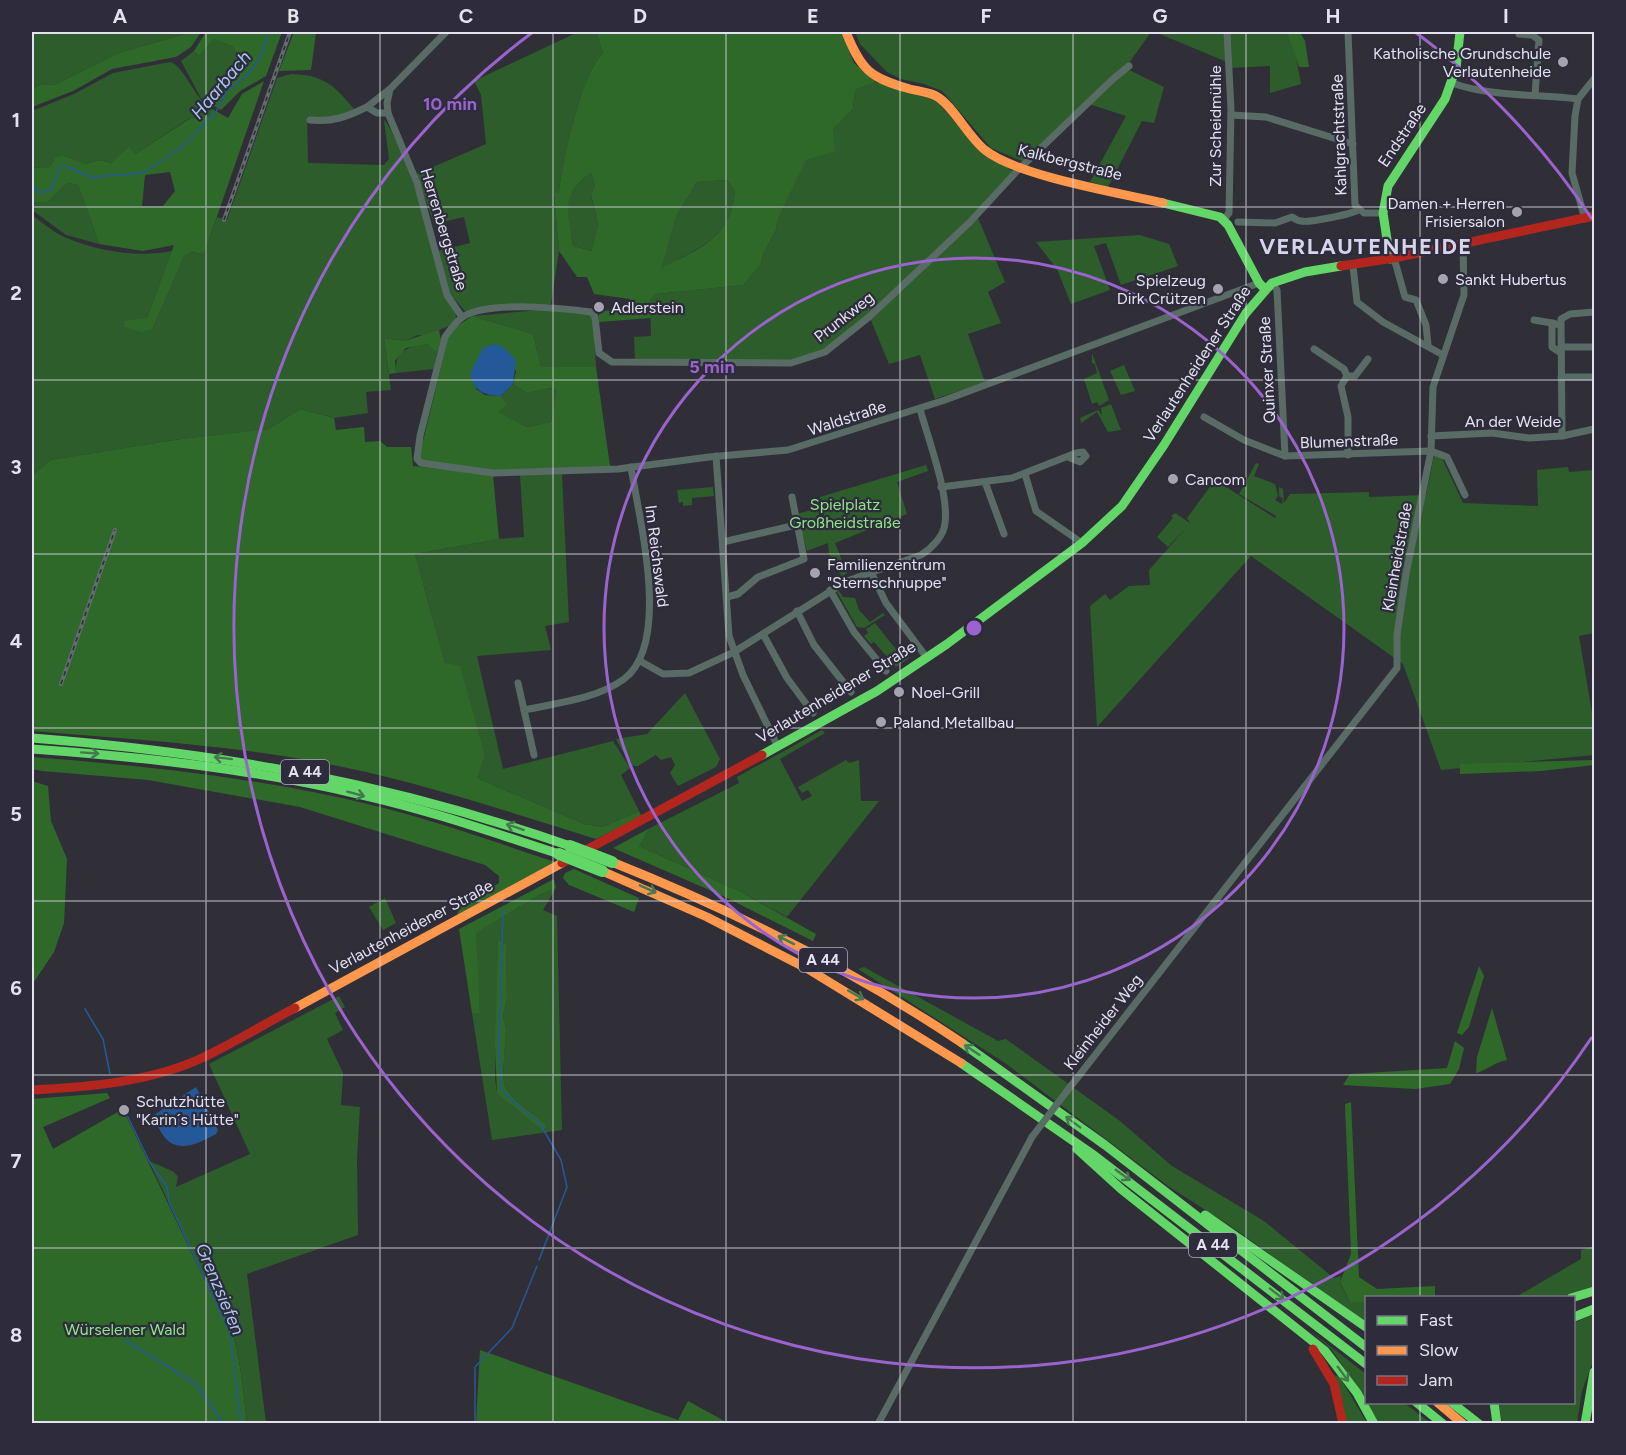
<svg xmlns="http://www.w3.org/2000/svg" width="1626" height="1455" font-family="Figtree,sans-serif">
	<rect width="100%" height="100%" fill="#302f38"/>
	<g fill="#2d5d2b" fill-rule="evenodd">
		<polygon points="32,32 193,32 121,52 54,85 42,84 32,89"/>
		<path d="M578,32h18l7,21c-22,22 -40,107 -44,139l-5,2 5,57 -8,53 -86,7 -16,-18 -11,-42 32,-8 -6,-26 -30,7 -17,-50 69,-30 -5,-49 -7,-14z"/>
		<polygon points="855,32 1151,32 1129,63 1024,162 991,148 942,91 924,84 901,79 887,72 860,44"/>
		<polygon points="1155,32 1287,32 1294,46 1301,84 1270,93 1270,66 1231,68 1227,62"/>
		<polygon points="214,39 233,47 246,67 227,79 214,106 201,98 181,61 194,51 199,56"/>
		<path d="M170,62c15,4 23,36 42,47l-3,8 -19,1 -55,36 -6,-6 -18,15 -12,-3 -13,4 -24,-9 -7,2 -5,10 -15,1 -3,-3v-54l42,-17 39,-21z"/>
		<polygon points="1127,69 1164,87 1154,123 1142,121 1108,187 1090,182 1126,116 1089,104"/>
		<path d="M291,74c33,1 43,11 63,35l-23,10 -24,-2 1,46 76,2 5,-6 -5,-39c12,7 74,182 72,199l-7,7 -25,10 -6,-1 -14,6 -20,-3 7,52 -25,2 2,21 -34,5 -34,-9 -29,20 -90,10 -131,21 -18,16v-261c11,8 22,18 35,23 31,13 71,20 105,13l-25,67 6,10 31,-71 5,-5 15,2 13,-37 10,3 50,-142z"/>
		<polygon points="876,82 935,99 982,152 1013,171 969,221 868,315 823,350 806,358 787,360 635,361 634,337 651,336 650,300 656,294 743,285 761,265 763,254 776,230 777,221 806,159 853,109 855,90"/>
		<path d="M591,173l4,13 -4,10 7,29 -5,26 -20,-5c-5,-34 -14,-51 18,-73z"/>
		<path d="M727,180l8,11c-4,49 -38,57 -75,78l17,-54 20,-33z"/>
		<polygon points="68,183 78,185 99,244 66,235 32,210 32,202 47,202"/>
		<polygon points="978,218 1005,282 988,292 1001,323 968,334 985,382 935,399 920,355 889,364 870,318"/>
		<polygon points="1140,235 1169,244 1178,266 1121,285 1106,243 1094,246 1110,290 1071,304 1057,269 1036,242"/>
		<polygon points="552,309 589,314 593,318 596,367 541,367 533,334 472,316"/>
		<path d="M429,344l8,9 -3,16 -38,4c-2,-23 13,-27 33,-29z"/>
		<polygon points="1092,353 1109,400 1099,406 1097,402 1092,404 1084,379 1097,373 1095,364 1092,363"/>
		<polygon points="1124,365 1135,391 1121,395 1110,371"/>
		<polygon points="513,384 527,393 550,388 556,390 551,422 527,427 497,412 506,405 501,396"/>
		<polygon points="1111,404 1121,430 1108,432 1097,412 1081,423 1080,418 1098,410 1102,415 1101,408"/>
		<polygon points="1434,456 1441,456 1463,503 1538,506 1537,470 1568,467 1569,472 1594,470 1594,633 1579,636 1594,725 1594,755 1441,770 1403,664 1251,556 1097,727 1090,606 1105,594 1110,600 1129,586 1150,585 1149,570 1186,528 1168,547 1157,537 1173,518 1171,516 1175,513 1190,523 1187,518 1215,480 1275,518 1276,516 1239,494 1256,463 1259,464 1254,476 1275,484 1278,496 1275,500 1282,504 1283,499 1279,496 1279,487 1283,489 1284,503 1290,494 1369,492 1369,497 1426,495"/>
		<polygon points="926,465 928,471 897,482 907,514 835,543 847,573 842,577 829,554 828,543 807,551 797,514 822,507 820,497"/>
		<polygon points="562,474 569,622 545,626 551,650 477,656 503,769 613,741 630,768 621,775 639,811 603,827 584,824 477,778 485,756 445,663 415,554 499,539 524,537 520,475"/>
		<polygon points="713,487 714,496 692,498 692,505 683,506 683,502 679,503 677,490"/>
		<polygon points="839,591 843,597 855,598 859,610 870,622 883,613 885,615 864,628 857,627 837,592"/>
		<polygon points="875,623 898,652 896,654 901,661 911,657 896,667 874,642 871,644 864,636 868,633 866,629"/>
		<polygon points="685,693 720,759 716,767 678,786 670,773 675,765 671,757 661,760 656,755 638,766 631,766 616,739 647,734"/>
		<polygon points="822,730 825,733 780,759 802,801 812,796 808,790 802,793 798,787 846,760 849,763 859,760 861,801 879,801 787,917 741,892 639,846 650,828 739,783 737,777"/>
		<path d="M556,888l-13,22 14,6 5,214 -70,10 -20,-127h8l-5,-80 66,-39zM498,939l8,6 1,52 -4,19 3,14 -3,45 2,12 11,14 29,22 2,5 -5,2 -45,-38 -2,-13z"/>
		<polygon points="385,898 396,923 383,930 369,907"/>
		<polygon points="864,967 998,1041 1006,1039 1120,1121 1172,1166 1264,1221 1334,1278 1341,1276 1340,1283 1350,1302 1366,1302 1366,1323 1229,1225 1168,1186 1005,1063 858,969"/>
		<path d="M339,996l6,11 -10,6 8,17 -16,9 16,34 -2,32 19,2 -3,52 1,76 -111,39 19,149h-19c-3,-28 -9,-105 -31,-120l-67,-142 23,10 6,5 -2,11 74,-33 -41,-90z"/>
		<polygon points="1594,1246 1594,1286 1560,1297 1514,1298 1581,1259 1581,1250"/>
		<polygon points="1594,1314 1594,1359 1582,1391 1577,1423 1502,1423 1499,1403 1574,1402 1574,1323"/>
		<polygon points="1309,1330 1366,1374 1366,1401 1332,1350"/>
		<polygon points="1332,1375 1339,1376 1367,1423 1346,1423"/>
		<polygon points="1367,1403 1404,1403 1431,1423 1378,1423"/>
	</g>
	<g fill="#2e692a" fill-rule="evenodd">
		<polygon points="193,32 201,32 191,47 176,57 112,69 73,91 32,107 32,89 42,84 54,85 121,52"/>
		<polygon points="206,32 282,32 266,76 240,91 221,110 214,106 227,79 246,67 233,47 214,39 199,56 194,51"/>
		<polygon points="294,32 316,32 311,70 279,71"/>
		<path d="M596,32h245l13,31 22,19 -21,8 -2,19 -20,21 2,21 -29,9 -29,61 -1,9 -13,24 -2,11 -18,20 -87,9 -6,6 1,18 -52,4v-12l27,2 4,-13 -36,-5 -7,-17h-10l-18,-26 -5,-58 5,-1c4,-33 22,-117 44,-139zM591,173l4,13 -4,9 7,30 -6,26 -19,-5c-5,-33 -13,-52 18,-73zM727,180l8,11c-4,48 -37,58 -74,77l16,-53 20,-33z"/>
		<polygon points="1287,32 1300,32 1305,41 1309,67 1299,67"/>
		<path d="M264,81l-60,173 -14,-2 -6,5 -31,71 -11,4 -17,-5 -1,-6 23,-3 27,-73 -31,6 -44,-7 -21,-59 -10,-2 -21,19h-15v-37l3,3 15,-1 5,-10 7,-2 24,9 13,-4 12,3 18,-16 6,7 56,-36 18,-1 3,-8 16,9 14,-24zM170,172l5,19 -12,15h-21l3,-31z"/>
		<path d="M472,316l61,18 8,33h55l14,99 -117,4 -71,-9 -3,-3 29,-120 8,-11zM494,344l22,27 -3,13 14,9 23,-5 6,2 -5,32 -24,5 -29,-15 9,-7 -6,-9 -16,-1 -9,-6c2,-19 -3,-38 18,-45z"/>
		<polygon points="439,330 441,340 437,353 428,344 406,348 395,361 396,373 389,374 384,338 404,341"/>
		<path d="M300,409l34,9 2,12 28,-3 1,15 15,-1 7,6h24l2,19 80,9 6,64 -84,15 30,109 15,3 25,90 -8,22 107,46 19,3 36,-16 3,6 -46,22c-93,-29 -188,-61 -284,-78 -93,-17 -187,-22 -280,-30v-255l18,-16 131,-21 89,-10z"/>
		<path d="M32,757c118,9 237,22 352,51 58,15 114,35 171,54l-98,53 2,-7 40,-25v-7l-14,-11 -185,-58 -152,-27 -106,-9 -10,-2z"/>
		<polygon points="1594,760 1594,765 1541,771 1460,774 1460,764"/>
		<polygon points="32,781 48,786 51,821 67,859 64,923 54,952 32,985"/>
		<polygon points="650,828 639,846 741,892 816,934 813,941 723,896 613,848"/>
		<polygon points="574,869 639,898 634,912 569,885 563,878 565,873"/>
		<polygon points="554,879 556,888 541,894 476,933 480,1013 472,1013 459,929"/>
		<polygon points="498,939 506,945 507,997 503,1016 506,1030 503,1075 505,1087 516,1101 545,1123 547,1128 542,1130 497,1093 495,1045"/>
		<polygon points="1479,966 1484,976 1469,1027 1462,1035 1457,1033"/>
		<path d="M1492,1008l15,52c-13,2 -19,10 -31,13l1,-16z"/>
		<polygon points="1455,1041 1464,1048 1459,1069 1450,1084 1415,1089 1343,1085 1350,1074 1447,1068"/>
		<path d="M107,1093l3,5 -67,29 10,22 70,-40 92,193c23,16 29,93 32,121h-215v-324z"/>
		<polygon points="1351,1102 1359,1277 1377,1289 1435,1286 1435,1297 1366,1298 1366,1302 1350,1302 1340,1282 1351,1254 1345,1104"/>
		<polygon points="480,1350 678,1420 688,1401 728,1423 476,1423"/>
	</g>
	<g fill="#235999">
		<path d="M494,344l9,3 13,13 -3,24 -12,12c-18,-1 -26,-4 -31,-22l13,-26z"/>
		<path d="M196,1087l22,43 -2,4c-19,10 -41,22 -55,-2 -3,-6 -7,-10 -7,-17z"/>
	</g>
	<g fill="none" stroke-linecap="round" stroke-linejoin="round">
		<g stroke="#235999" stroke-width="1.5">
			<polyline points="300,32 308,32"/>
			<path d="M32,185c6,9 10,9 20,4l7,-22 7,-1 25,11 52,-4 39,-26 34,-35 10,-20 20,-16 15,-19 7,-25"/>
			<polyline points="503,910 499,1050 502,1091 540,1124 561,1160 567,1187 539,1260"/>
			<polyline points="85,1009 103,1039 110,1074"/>
			<polyline points="126,1113 149,1161 167,1187 169,1202 230,1333 241,1424"/>
			<polyline points="125,1340 196,1384 224,1424"/>
			<polyline points="475,1424 475,1367 512,1328 537,1266"/>
		</g>
		<g stroke="#586c65" stroke-width="7">
			<polyline points="1348,32 1355,205 1364,213 1383,213"/>
			<polyline points="1519,34 1532,35 1539,40 1535,95"/>
			<path d="M1129,66l-16,13 -96,92 -47,51 -101,95 -44,35 -34,11 -179,-1 -13,-9 -4,-36 -4,-5c-30,-4 -101,-11 -127,4 -8,5 -14,14 -19,21l-25,99 -3,23 4,4 72,10 125,-4 91,-12 79,-7 157,-50 314,-117"/>
			<path d="M1452,83c39,14 85,11 126,16"/>
			<polyline points="390,89 387,103 388,113 417,183 447,295 462,317"/>
			<polyline points="388,113 377,113 367,107 390,89 446,32"/>
			<polyline points="1231,115 1266,117 1353,144"/>
			<path d="M310,120c24,2 36,-3 57,-13"/>
			<polyline points="1224,219 1229,213 1231,109 1227,32"/>
			<polyline points="1585,219 1572,173 1575,116 1578,99 1594,79"/>
			<path d="M1238,222l37,1 17,-6c3,2 6,4 9,4 8,2 51,-7 57,-11"/>
			<polyline points="1394,258 1405,297 1416,300 1426,325 1428,345"/>
			<polyline points="1353,266 1357,302 1383,322 1443,355"/>
			<polyline points="1272,283 1277,290 1285,456"/>
			<polyline points="1534,320 1552,323"/>
			<polyline points="1560,325 1552,323 1552,347 1561,353"/>
			<polyline points="1561,347 1594,347"/>
			<polyline points="1314,349 1344,369 1347,376 1341,386 1348,417 1348,455"/>
			<polyline points="1347,376 1355,376 1368,359"/>
			<polyline points="1561,377 1594,377"/>
			<polyline points="1204,417 1244,440 1285,456 1431,451 1447,457 1465,495"/>
			<polyline points="1431,436 1492,433 1529,438 1562,436 1594,429"/>
			<polyline points="1562,436 1561,319 1570,314 1594,312"/>
			<polyline points="716,456 729,636 743,675 778,747"/>
			<polyline points="1025,474 1036,511 1082,543"/>
			<polyline points="985,482 1004,534"/>
			<polyline points="941,487 1012,478 1076,453 1083,452 1086,456 1080,462 1068,457"/>
			<polyline points="723,542 796,525"/>
			<polyline points="871,572 886,603 927,658"/>
			<polyline points="830,590 854,632 886,671"/>
			<polyline points="727,597 738,594 758,577 804,559 792,497"/>
			<polyline points="797,611 814,645 851,692"/>
			<polyline points="763,634 787,678 813,713"/>
			<path d="M640,661l23,13 26,-1 45,-21 113,-71 74,-26c11,-7 23,-19 24,-32 4,-30 -17,-84 -25,-114"/>
			<polyline points="518,683 534,755"/>
			<path d="M524,710c33,-7 73,-11 100,-31 48,-36 15,-160 7,-212"/>
			<polyline points="1067,1091 1397,668 1397,635 1406,574 1431,451 1433,387 1464,295 1463,244"/>
			<polyline points="878,1424 1032,1137"/>
		</g>
		<g stroke="#63d668" stroke-width="9">
			<polyline points="1163,203 1220,217 1228,225 1259,283 1265,289"/>
			<polyline points="1390,259 1383,213 1388,186 1445,99 1456,68 1460,32"/>
			<path d="M32,738c191,15 357,45 538,108"/>
			<path d="M32,749c111,8 221,20 330,46 67,15 132,38 197,59"/>
			<polyline points="762,755 877,691 947,644 1082,543 1122,506 1164,445 1246,313 1272,283 1305,272 1341,266"/>
			<polyline points="962,1043 1105,1145 1366,1347"/>
			<polyline points="961,1063 1095,1156 1366,1364"/>
			<polyline points="1077,1149 1121,1189 1325,1351 1357,1393 1374,1424"/>
			<polyline points="1205,1215 1366,1327"/>
			<polyline points="1571,1298 1594,1291"/>
			<polyline points="1574,1317 1594,1309"/>
			<polyline points="1416,1402 1443,1424"/>
			<polyline points="1451,1402 1479,1424"/>
			<polyline points="1494,1402 1497,1424"/>
			<polyline points="1585,1424 1594,1372"/>
		</g>
		<g stroke="#ff974d" stroke-width="9">
			<path d="M846,32c15,38 24,46 64,57 8,2 19,3 26,7 16,8 33,42 49,54 32,26 135,43 178,53"/>
			<path d="M612,862c122,49 240,107 350,181"/>
			<polyline points="602,871 707,917 808,969 961,1063"/>
			<polyline points="295,1008 562,863"/>
			<polyline points="1437,1402 1463,1424"/>
		</g>
		<g stroke="#b3261e" stroke-width="9">
			<polyline points="1341,266 1394,258 1594,216"/>
			<polyline points="562,863 762,755"/>
			<path d="M32,1090c57,-3 118,-8 170,-32 32,-15 62,-34 93,-50"/>
			<polyline points="1313,1349 1334,1384 1343,1424"/>
		</g>
		<g stroke="#636b6d" stroke-width="4">
			<g id="rail">
				<polyline points="224,220 290,32"/>
				<polyline points="61,684 115,530"/>
			</g>
		</g>
		<use href="#rail" stroke="#2d2b3c" stroke-width="1.5" stroke-dasharray="4.5" stroke-linecap="butt"/>
		<polyline stroke="#586c65" stroke-width="7" points="1032,1137 1067,1091"/>
		<g stroke="#63d668" stroke-width="12">
			<polyline points="570,846 612,862"/>
			<polyline points="559,854 602,871"/>
		</g>
	</g>
	<defs><path id="oneway-shaft" d="M-6 0H5M1.5-3L5.5 0L1.5 3" fill="none" stroke-width="1.6" stroke-linecap="round" stroke-linejoin="round" transform="scale(1.5)"/></defs>
	<g stroke="#457850">
		<use href="#oneway-shaft" transform="translate(90 753) rotate(4)"/>
		<use href="#oneway-shaft" transform="translate(223 758) rotate(-173)"/>
		<use href="#oneway-shaft" transform="translate(356 794) rotate(15)"/>
		<use href="#oneway-shaft" transform="translate(515 827) rotate(-161)"/>
		<use href="#oneway-shaft" transform="translate(648 889) rotate(24)"/>
		<use href="#oneway-shaft" transform="translate(786 940) rotate(-153)"/>
		<use href="#oneway-shaft" transform="translate(856 995) rotate(30)"/>
		<use href="#oneway-shaft" transform="translate(972 1050) rotate(-146)"/>
		<use href="#oneway-shaft" transform="translate(1073 1122) rotate(-143)"/>
		<use href="#oneway-shaft" transform="translate(1123 1175) rotate(36)"/>
		<use href="#oneway-shaft" transform="translate(1277 1294) rotate(38)"/>
		<use href="#oneway-shaft" transform="translate(1343 1374) rotate(54)"/>
	</g>
	<path fill="none" stroke="#e3e2ee" stroke-width="1.5" stroke-opacity="0.55" d="M206,32v1392M380,32v1392M553,32v1392M726,32v1392M900,32v1392M1073,32v1392M1246,32v1392M1420,32v1266M32,207h1562M32,380h1562M32,554h1562M32,728h1562M32,901h1562M32,1075h1562M32,1248h1562M1420,1402v22"/>
	<g fill="none" stroke="#9a63cd" stroke-width="3">
		<circle cx="974" cy="628" r="370"/>
		<path d="M1592 1037A741 741 0 1 1 533 32M1415 32A741 741 0 0 1 1592 219"/>
	</g>
	<g fill="#a4a3ae" stroke="#2d2b3c" stroke-width="2">
		<circle cx="1563" cy="62" r="6"/>
		<circle cx="1517" cy="212" r="6"/>
		<circle cx="1443" cy="279" r="6"/>
		<circle cx="1218" cy="289" r="6"/>
		<circle cx="599" cy="307" r="6"/>
		<circle cx="1173" cy="479" r="6"/>
		<circle cx="815" cy="573" r="6"/>
		<circle cx="899" cy="692" r="6"/>
		<circle cx="881" cy="722" r="6"/>
		<circle cx="124" cy="1110" r="6"/>
	</g>
	<g text-anchor="middle" dominant-baseline="central" stroke-width="4.5" stroke-linejoin="round" paint-order="stroke">
		<g fill="#2d2b3c" stroke="#acabb9" stroke-width="1.5">
			<rect x="281" y="760" width="48" height="24" rx="4.5"/>
			<rect x="799" y="948" width="48" height="24" rx="4.5"/>
			<rect x="1189" y="1233" width="48" height="24" rx="4.5"/>
		</g>
		<g font-size="15" font-weight="bold" fill="#e3e2ee">
			<text x="305" y="772">A 44</text>
			<text x="823" y="960">A 44</text>
			<text x="1213" y="1245">A 44</text>
		</g>
		<g font-size="16" fill="#e3e2ee" stroke="#2d2b3c" text-anchor="start">
			<text x="1551" y="53" text-anchor="end">Katholische Grundschule<tspan x="1551" dy="18">Verlautenheide</tspan></text>
			<text x="1505" y="203" text-anchor="end">Damen + Herren<tspan x="1505" dy="18">Frisiersalon</tspan></text>
			<text x="1455" y="279">Sankt Hubertus</text>
			<text x="1206" y="280" text-anchor="end">Spielzeug<tspan x="1206" dy="18">Dirk Crützen</tspan></text>
			<text x="611" y="307">Adlerstein</text>
			<text x="1185" y="479">Cancom</text>
			<text x="827" y="564">Familienzentrum<tspan x="827" dy="18">"Sternschnuppe"</tspan></text>
			<text x="911" y="692">Noel-Grill</text>
			<text x="893" y="722">Paland Metallbau</text>
			<text x="136" y="1101">Schutzhütte<tspan x="136" dy="18">"Karin´s Hütte"</tspan></text>
		</g>
		<g font-size="16" fill="#e3e2ee" stroke="#2d2b3c">
			<text transform="translate(1215 126) rotate(-90)">Zur Scheidmühle</text>
			<text transform="translate(1339 135) rotate(-92)">Kahlgrachtstraße</text>
			<text transform="translate(1402 135) rotate(-56)">Endstraße</text>
			<text transform="translate(1070 162) rotate(14)">Kalkbergstraße</text>
			<text transform="translate(444 229) rotate(73)">Herrenbergstraße</text>
			<text transform="translate(844 317) rotate(-38)">Prunkweg</text>
			<text transform="translate(1197 364) rotate(-57)">Verlautenheidener Straße</text>
			<text transform="translate(1267 370) rotate(-93)">Quinxer Straße</text>
			<text transform="translate(847 418) rotate(-18)">Waldstraße</text>
			<text x="1513" y="421">An der Weide</text>
			<text transform="translate(1349 441) rotate(-2)">Blumenstraße</text>
			<text transform="translate(657 556) rotate(83)">Im Reichswald</text>
			<text transform="translate(1397 557) rotate(-80)">Kleinheidstraße</text>
			<text transform="translate(836 692) rotate(-31)">Verlautenheidener Straße</text>
			<text transform="translate(411 927) rotate(-28)">Verlautenheidener Straße</text>
			<text transform="translate(1103 1022) rotate(-52)">Kleinheider Weg</text>
		</g>
		<g font-size="16" fill="#8ee785" stroke="#2d2b3c">
			<text x="845" y="504">Spielplatz<tspan x="845" dy="18">Großheidstraße</tspan></text>
			<text x="125" y="1329">Würselener Wald</text>
		</g>
		<g font-size="18" font-style="italic" fill="#abc9f0" stroke="#2d2b3c">
			<text transform="translate(221 85) rotate(-50)">Haarbach</text>
			<text transform="translate(220 1289) rotate(67)">Grenzsiefen</text>
		</g>
		<g font-size="22" font-weight="bold" letter-spacing="1.5" fill="#d6d5eb" stroke="#2d2b3c">
			<text x="1366" y="246">VERLAUTENHEIDE</text>
		</g>
	</g>
	<circle cx="974" cy="628" r="9" fill="#9a63cd" stroke="#2d2b3c" stroke-width="3"/>
	<g font-size="18" text-anchor="middle" font-weight="bold" fill="#9a63cd" stroke="#2d2b3c" stroke-width="4.5" stroke-linejoin="round" paint-order="stroke">
		<text x="450" y="110">10 min</text>
		<text x="712" y="373">5 min</text>
	</g>
	<rect width="1626" height="1455" fill="none" stroke="#2d2b3c" stroke-width="66"/>
	<rect x="1365" y="1296" width="210" height="108" fill="#2d2b3c" stroke="#767483" stroke-width="1.5"/>
	<rect x="1377" y="1316" width="30" height="9" fill="#63d668" stroke="#767483" stroke-width="1.5"/>
	<text x="1419" y="1326" font-size="18" fill="#e3e2ee">Fast</text>
	<rect x="1377" y="1346" width="30" height="9" fill="#ff974d" stroke="#767483" stroke-width="1.5"/>
	<text x="1419" y="1356" font-size="18" fill="#e3e2ee">Slow</text>
	<rect x="1377" y="1376" width="30" height="9" fill="#b3261e" stroke="#767483" stroke-width="1.5"/>
	<text x="1419" y="1386" font-size="18" fill="#e3e2ee">Jam</text>
	<rect x="33" y="33" width="1560" height="1389" fill="none" stroke="#e3e2ee" stroke-width="2"/>
	<g font-size="20" text-anchor="middle" font-weight="bold" fill="#e3e2ee">
		<text x="120" y="23">A</text>
		<text x="293" y="23">B</text>
		<text x="466" y="23">C</text>
		<text x="640" y="23">D</text>
		<text x="813" y="23">E</text>
		<text x="986" y="23">F</text>
		<text x="1160" y="23">G</text>
		<text x="1333" y="23">H</text>
		<text x="1506" y="23">I</text>
		<text x="16" y="127">1</text>
		<text x="16" y="300">2</text>
		<text x="16" y="474">3</text>
		<text x="16" y="648">4</text>
		<text x="16" y="821">5</text>
		<text x="16" y="995">6</text>
		<text x="16" y="1168">7</text>
		<text x="16" y="1342">8</text>
	</g>
</svg>
